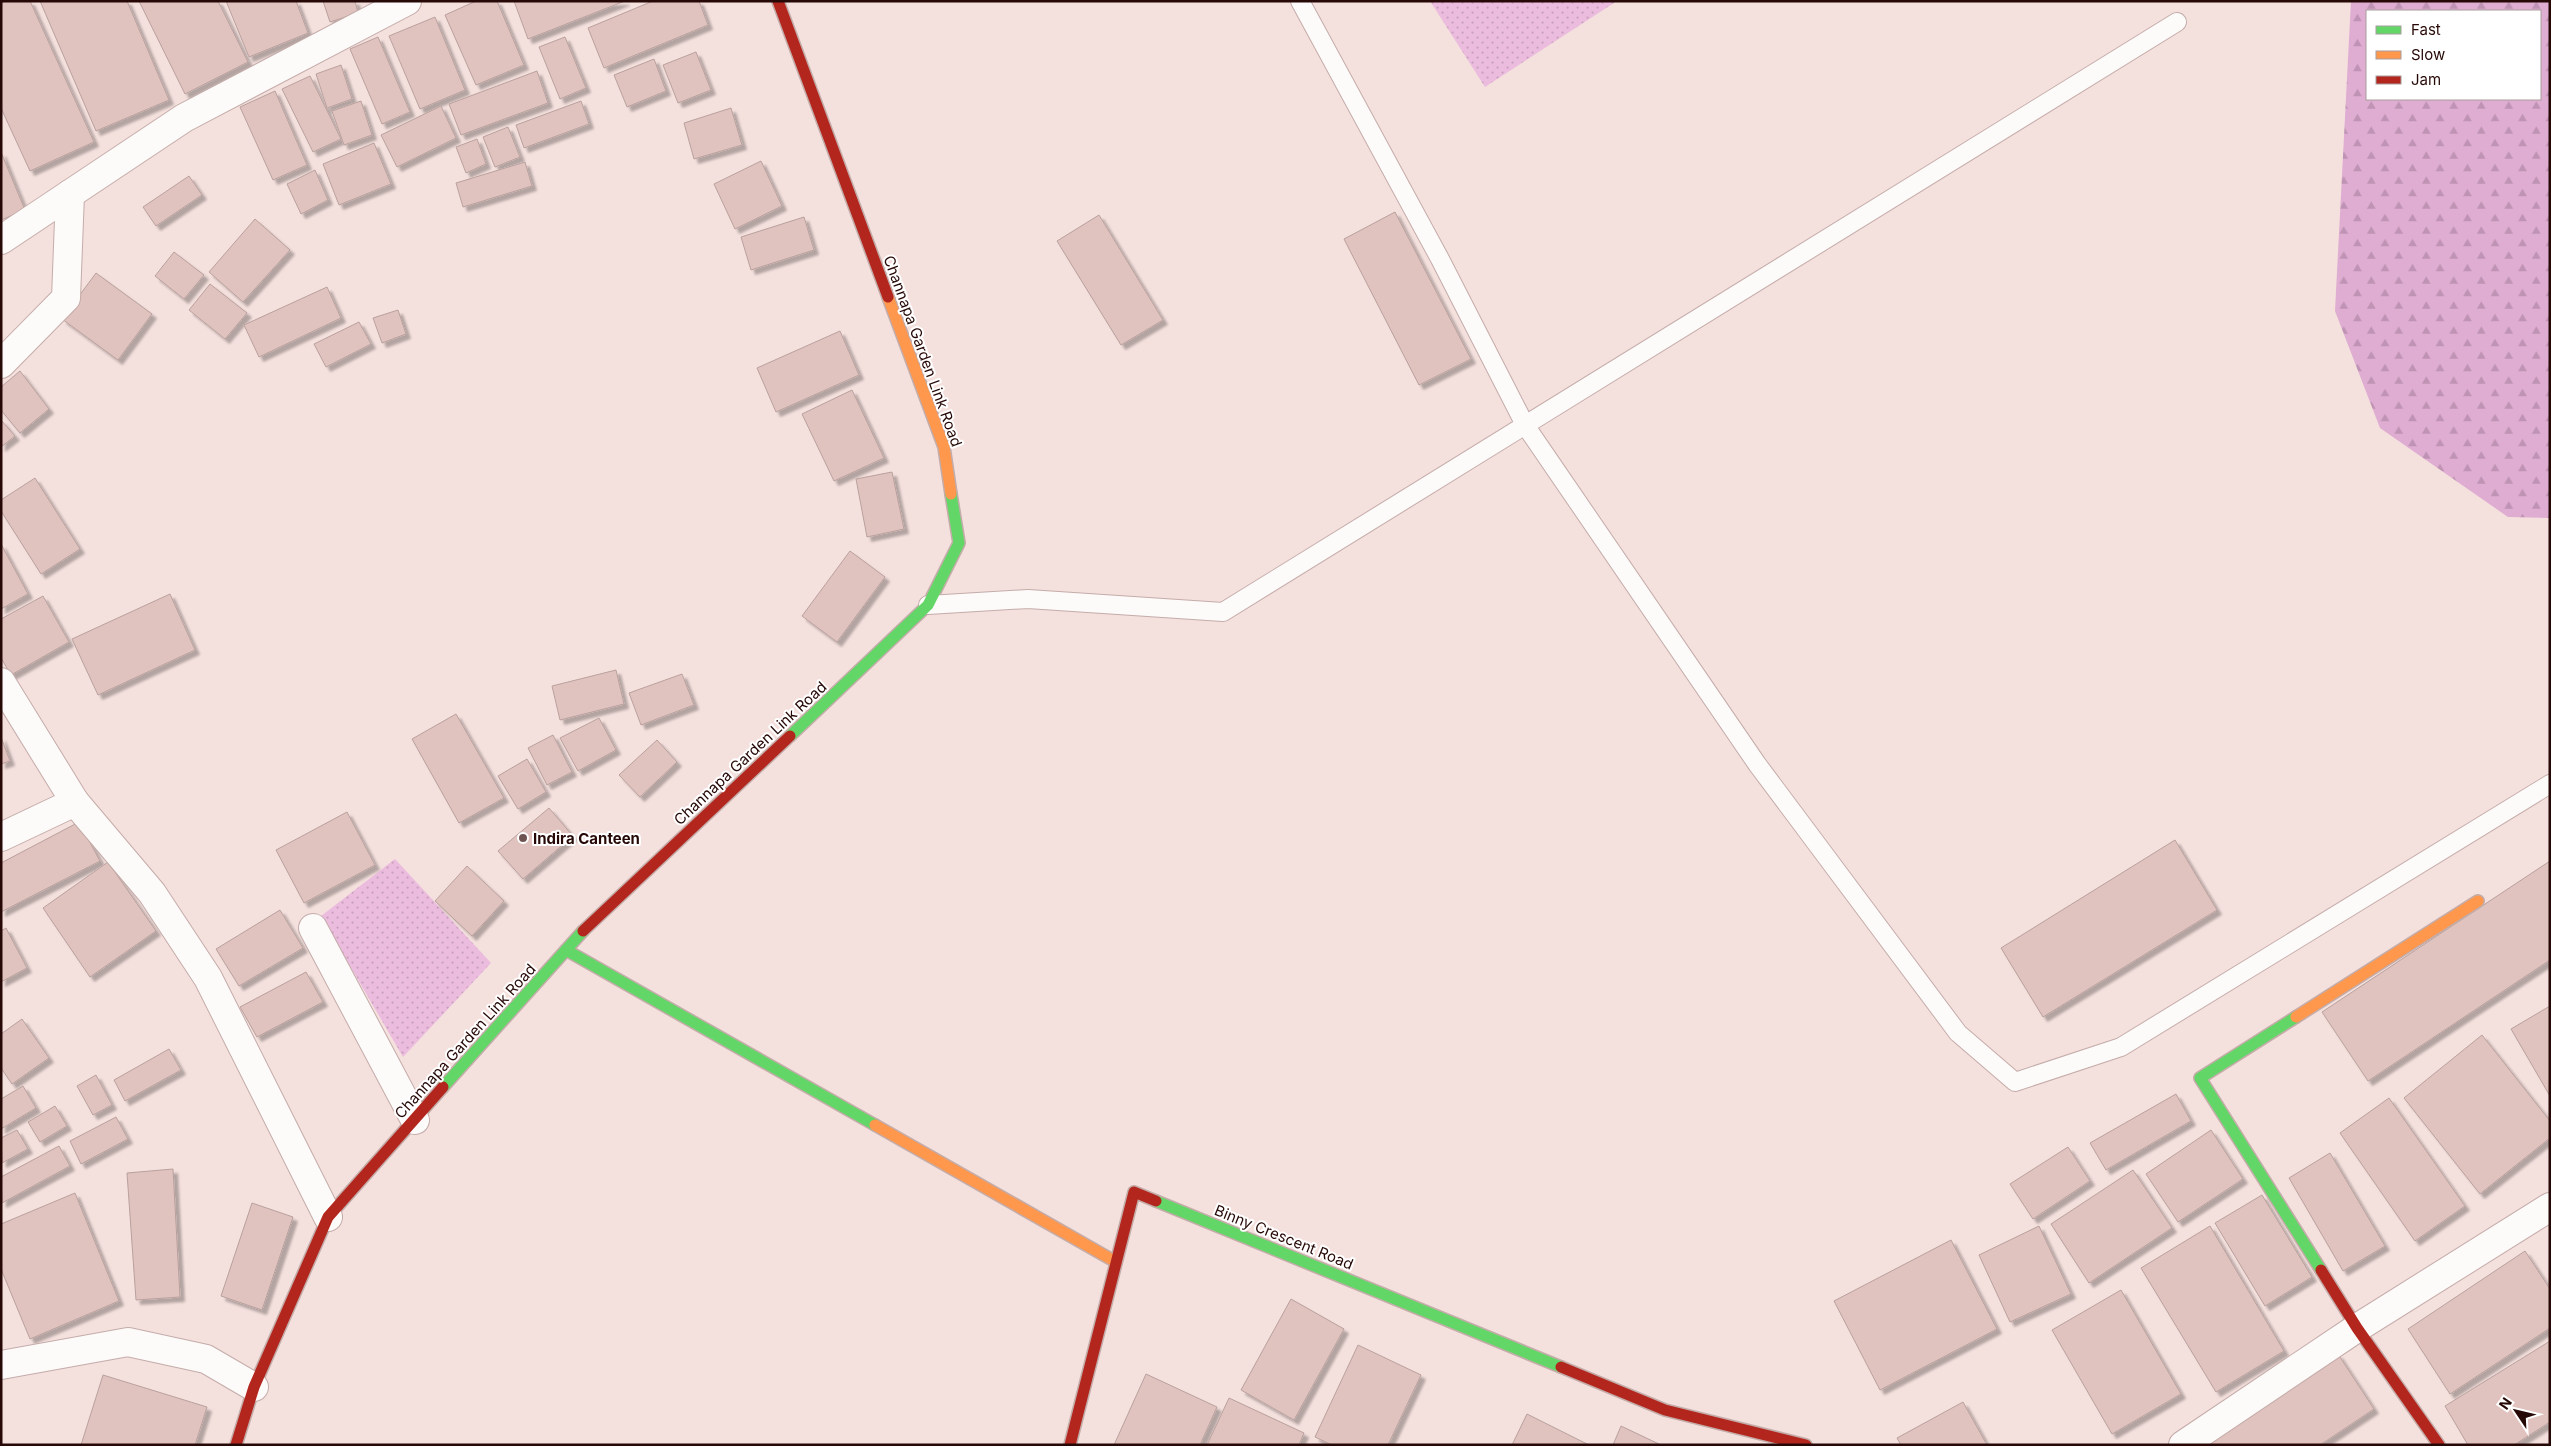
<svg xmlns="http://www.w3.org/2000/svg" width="2551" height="1446" font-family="Inter,sans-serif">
	<defs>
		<pattern id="forest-firs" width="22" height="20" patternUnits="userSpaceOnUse" patternTransform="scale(1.25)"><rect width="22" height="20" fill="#dfacd2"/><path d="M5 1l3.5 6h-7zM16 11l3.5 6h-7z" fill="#bf93b3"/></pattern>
		<pattern id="park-dots" width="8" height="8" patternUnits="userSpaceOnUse" patternTransform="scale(1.25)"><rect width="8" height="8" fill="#ebbcde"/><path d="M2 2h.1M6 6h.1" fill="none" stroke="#c9a0bd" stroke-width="1.8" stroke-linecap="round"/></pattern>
		<filter id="shadow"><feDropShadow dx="4.5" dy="4.5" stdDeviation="1" flood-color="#0004"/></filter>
	</defs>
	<rect width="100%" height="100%" fill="#f4e0dd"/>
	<path fill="url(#forest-firs)" fill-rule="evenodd" d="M2351,1h199v517l-42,-1 -128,-89 -45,-117zM2367,11h173v88h-173z"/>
	<g fill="url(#park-dots)">
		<polygon points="1430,1 1617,1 1485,87"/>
		<polygon points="395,859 491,963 403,1057 321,916"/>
	</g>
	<g fill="#e0c2be" stroke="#b9a19e" filter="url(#shadow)">
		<polygon points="6,1 30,1 94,142 30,171 1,108 1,3"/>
		<polygon points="40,1 127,1 169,100 96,131"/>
		<polygon points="139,1 218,1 248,62 185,94"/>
		<polygon points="226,1 296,1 308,33 249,57"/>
		<polygon points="323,1 355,1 358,13 330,22"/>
		<polygon points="476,1 497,1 524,65 476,85 445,15"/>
		<polygon points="514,1 625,1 528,39"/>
		<polygon points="653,1 699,1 708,25 604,68 588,28"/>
		<polygon points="435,17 465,90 420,109 389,36"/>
		<polygon points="378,37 410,112 382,124 350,49"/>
		<polygon points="565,37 586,88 560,99 539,47"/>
		<polygon points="696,52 711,90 678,103 663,65"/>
		<polygon points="654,59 666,91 627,107 614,75"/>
		<polygon points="341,65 352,99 327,108 316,74"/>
		<polygon points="537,71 548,103 461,135 449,104"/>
		<polygon points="310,76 341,139 313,152 282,89"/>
		<polygon points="275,91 307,165 273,180 240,107"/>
		<polygon points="361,101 372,135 344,145 332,111"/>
		<polygon points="581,101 589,124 524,148 516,125"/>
		<polygon points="441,106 456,138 397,167 381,135"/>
		<polygon points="731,108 742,145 694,159 684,123"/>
		<polygon points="508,127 520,157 495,167 483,137"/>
		<polygon points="477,139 486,164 466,173 456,147"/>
		<polygon points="374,143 391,184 339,205 323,164"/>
		<polygon points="1,152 25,210 1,220"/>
		<polygon points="761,161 782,206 735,229 714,184"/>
		<polygon points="525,162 532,186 463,207 456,183"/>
		<polygon points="315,170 328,200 301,214 287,184"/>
		<polygon points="189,176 202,195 156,226 143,207"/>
		<polygon points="1395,212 1471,359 1419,385 1344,239"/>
		<polygon points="1099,215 1163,320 1121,345 1057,241"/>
		<polygon points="804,217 814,250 751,270 741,237"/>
		<polygon points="255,219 290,250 243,302 209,272"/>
		<polygon points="174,252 204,275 184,299 155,276"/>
		<polygon points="96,273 152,314 118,360 62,319"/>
		<polygon points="210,284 247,313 225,339 189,310"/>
		<polygon points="327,287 341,318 259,357 244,325"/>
		<polygon points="398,310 406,334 382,343 373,318"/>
		<polygon points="359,322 371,344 326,367 314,344"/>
		<polygon points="840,331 859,375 776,412 757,368"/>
		<polygon points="20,371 49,409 20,433 1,410 1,387"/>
		<polygon points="852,390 884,458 834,481 802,414"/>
		<polygon points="1,420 15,436 1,447"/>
		<polygon points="892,472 904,529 867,537 856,479"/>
		<polygon points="35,478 80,549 41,574 1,511 1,500"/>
		<polygon points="1,544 28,594 1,609"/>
		<polygon points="850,551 885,577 837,642 802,616"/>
		<polygon points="170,594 195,650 98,695 72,639"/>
		<polygon points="43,596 69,642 11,675 1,658 1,619"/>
		<polygon points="616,670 624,704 560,720 552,686"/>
		<polygon points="682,674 694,705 641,725 629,693"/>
		<polygon points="456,714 504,798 459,823 412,739"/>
		<polygon points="599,718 616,750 578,771 560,738"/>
		<polygon points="553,735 572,772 547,785 528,748"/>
		<polygon points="1,737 10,761 1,764"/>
		<polygon points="657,740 677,762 640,797 619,775"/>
		<polygon points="527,759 546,792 518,809 498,776"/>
		<polygon points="549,808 573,836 523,879 498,851"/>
		<polygon points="347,812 375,865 304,903 276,850"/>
		<polygon points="79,822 100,861 1,912 1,863"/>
		<polygon points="2175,840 2217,910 2043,1017 2001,948"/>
		<polygon points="2550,861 2550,960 2368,1081 2322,1012"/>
		<polygon points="108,862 156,931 90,977 43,908"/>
		<polygon points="467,866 504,901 472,936 435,901"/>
		<polygon points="280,910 303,948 239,986 216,949"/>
		<polygon points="6,928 27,968 1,982 1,931"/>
		<polygon points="306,972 323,1002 257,1037 240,1007"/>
		<polygon points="2550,1006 2550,1096 2511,1029"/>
		<polygon points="22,1019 49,1058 12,1084 1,1068 1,1034"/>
		<polygon points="2482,1035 2550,1121 2550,1138 2480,1194 2404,1098"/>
		<polygon points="169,1049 181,1070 125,1101 114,1080"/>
		<polygon points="96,1075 112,1105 93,1115 77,1086"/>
		<polygon points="23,1086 36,1108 1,1129 1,1099"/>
		<polygon points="2176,1094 2191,1121 2106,1170 2090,1143"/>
		<polygon points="2389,1098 2465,1206 2415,1241 2340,1133"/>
		<polygon points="55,1106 67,1126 40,1142 28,1122"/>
		<polygon points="116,1117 128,1139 81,1164 70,1141"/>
		<polygon points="17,1130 28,1149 2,1163 1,1138"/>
		<polygon points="2211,1130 2243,1179 2178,1222 2146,1174"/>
		<polygon points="59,1146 70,1166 2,1203 1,1177"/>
		<polygon points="2068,1147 2090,1181 2033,1219 2010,1184"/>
		<polygon points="2330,1153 2385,1246 2343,1271 2289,1178"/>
		<polygon points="173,1169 180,1297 136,1300 127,1173"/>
		<polygon points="2133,1170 2172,1228 2089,1283 2051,1224"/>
		<polygon points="75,1193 119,1301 30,1339 1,1269 1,1224"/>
		<polygon points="2262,1195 2312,1277 2265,1306 2215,1223"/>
		<polygon points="252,1203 293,1217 262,1310 221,1296"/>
		<polygon points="2039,1226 2071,1294 2010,1322 1979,1255"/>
		<polygon points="2210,1226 2284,1351 2216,1392 2141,1268"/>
		<polygon points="1951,1240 1997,1329 1880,1390 1834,1301"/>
		<polygon points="2525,1251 2550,1289 2550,1328 2450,1394 2408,1329"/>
		<polygon points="2121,1290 2181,1394 2112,1434 2052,1330"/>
		<polygon points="1291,1299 1344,1329 1294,1420 1241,1390"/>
		<polygon points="2550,1341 2550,1422 2514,1445 2468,1445 2445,1406"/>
		<polygon points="1358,1345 1421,1375 1388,1445 1332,1445 1315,1437"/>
		<polygon points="2338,1354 2374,1409 2320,1445 2205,1445"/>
		<polygon points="1146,1374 1217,1407 1200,1445 1114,1445"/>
		<polygon points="103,1375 207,1407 195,1445 81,1445"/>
		<polygon points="1229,1398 1304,1433 1299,1445 1207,1445"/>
		<polygon points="1963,1402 1987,1445 1901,1445 1897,1438"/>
		<polygon points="1527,1414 1589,1445 1512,1445"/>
		<polygon points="1621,1426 1661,1445 1613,1445"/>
	</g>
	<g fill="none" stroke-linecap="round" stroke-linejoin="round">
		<g stroke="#c4aca9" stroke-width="20">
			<g id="lane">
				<polyline points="1300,1 1440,259 1525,425 1757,764 1958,1033 2015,1082 2121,1047 2550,784"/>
				<polyline points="928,605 1028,599 1223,612 2177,22"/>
			</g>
		</g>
		<g stroke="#c4aca9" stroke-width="30">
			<g id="street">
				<polyline points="1,240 184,118 407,1"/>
				<polyline points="1,364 66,298 70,194"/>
				<polyline points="1,682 75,802 152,893 208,978 328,1217"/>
				<polyline points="1,837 75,802"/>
				<polyline points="313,928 415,1120"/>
				<polyline points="1,1365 128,1342 206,1359 254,1387"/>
				<polyline points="2183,1445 2357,1328 2550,1207"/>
			</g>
		</g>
		<g stroke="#c4aca9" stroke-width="14">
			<g id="fast">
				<polyline points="790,736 928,605 959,543 951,494"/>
				<polyline points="566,950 875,1125"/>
				<polyline points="2296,1017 2200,1078 2321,1270"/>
				<polyline points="443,1087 583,931"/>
				<polyline points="1156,1201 1561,1367"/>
			</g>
		</g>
		<g stroke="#c4aca9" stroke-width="14">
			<g id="slow">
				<polyline points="888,297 944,447 951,494"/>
				<polyline points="2296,1017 2478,901"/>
				<polyline points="875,1125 1116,1262"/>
			</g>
		</g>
		<g stroke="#c4aca9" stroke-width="14">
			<g id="jam">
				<polyline points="778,1 888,297"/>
				<polyline points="583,931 790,736"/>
				<polyline points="2321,1270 2357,1328 2439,1445"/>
				<polyline points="1561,1367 1665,1410 1806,1445"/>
				<polyline points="236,1445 254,1387 328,1217 443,1087"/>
				<polyline points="1070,1445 1134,1192 1156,1201"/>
			</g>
		</g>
		<use href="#lane" stroke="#fdfafa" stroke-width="18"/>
		<use href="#street" stroke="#fdfafa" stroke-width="28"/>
		<use href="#fast" stroke="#63d668" stroke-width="11"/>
		<use href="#slow" stroke="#ff974d" stroke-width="11"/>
		<use href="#jam" stroke="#b3261e" stroke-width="11"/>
	</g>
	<circle fill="#6e5451" stroke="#fff" stroke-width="2" cx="523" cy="838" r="5"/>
	<g text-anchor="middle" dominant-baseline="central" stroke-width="4" stroke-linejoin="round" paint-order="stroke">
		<g font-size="15" fill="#260906" stroke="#fff">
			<text transform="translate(923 351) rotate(70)">Channapa Garden Link Road</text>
			<text transform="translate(750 753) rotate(-43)">Channapa Garden Link Road</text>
			<text transform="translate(465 1041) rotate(-48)">Channapa Garden Link Road</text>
			<text transform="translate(1284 1237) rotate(22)">Binny Crescent Road</text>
		</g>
		<g font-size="15" font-weight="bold" fill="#260906" stroke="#fff" text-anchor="start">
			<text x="533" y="838">Indira Canteen</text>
		</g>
	</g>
	<rect width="2551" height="1446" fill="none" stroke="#260906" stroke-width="5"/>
	<rect x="2366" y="10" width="175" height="90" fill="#ffffff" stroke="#a89d9b"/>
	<rect x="2376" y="26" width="25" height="8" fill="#63d668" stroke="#a89d9b"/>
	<text x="2411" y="35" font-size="15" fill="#260906">Fast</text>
	<rect x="2376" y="51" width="25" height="8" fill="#ff974d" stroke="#a89d9b"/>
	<text x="2411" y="60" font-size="15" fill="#260906">Slow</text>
	<rect x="2376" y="76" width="25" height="8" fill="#b3261e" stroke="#a89d9b"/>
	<text x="2411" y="85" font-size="15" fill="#260906">Jam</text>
	<g transform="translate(2516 1411) rotate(305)" stroke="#ffffff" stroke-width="4" paint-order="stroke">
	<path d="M0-4L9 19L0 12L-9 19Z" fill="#260906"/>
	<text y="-8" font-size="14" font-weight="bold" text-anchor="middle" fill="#260906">N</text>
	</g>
</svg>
